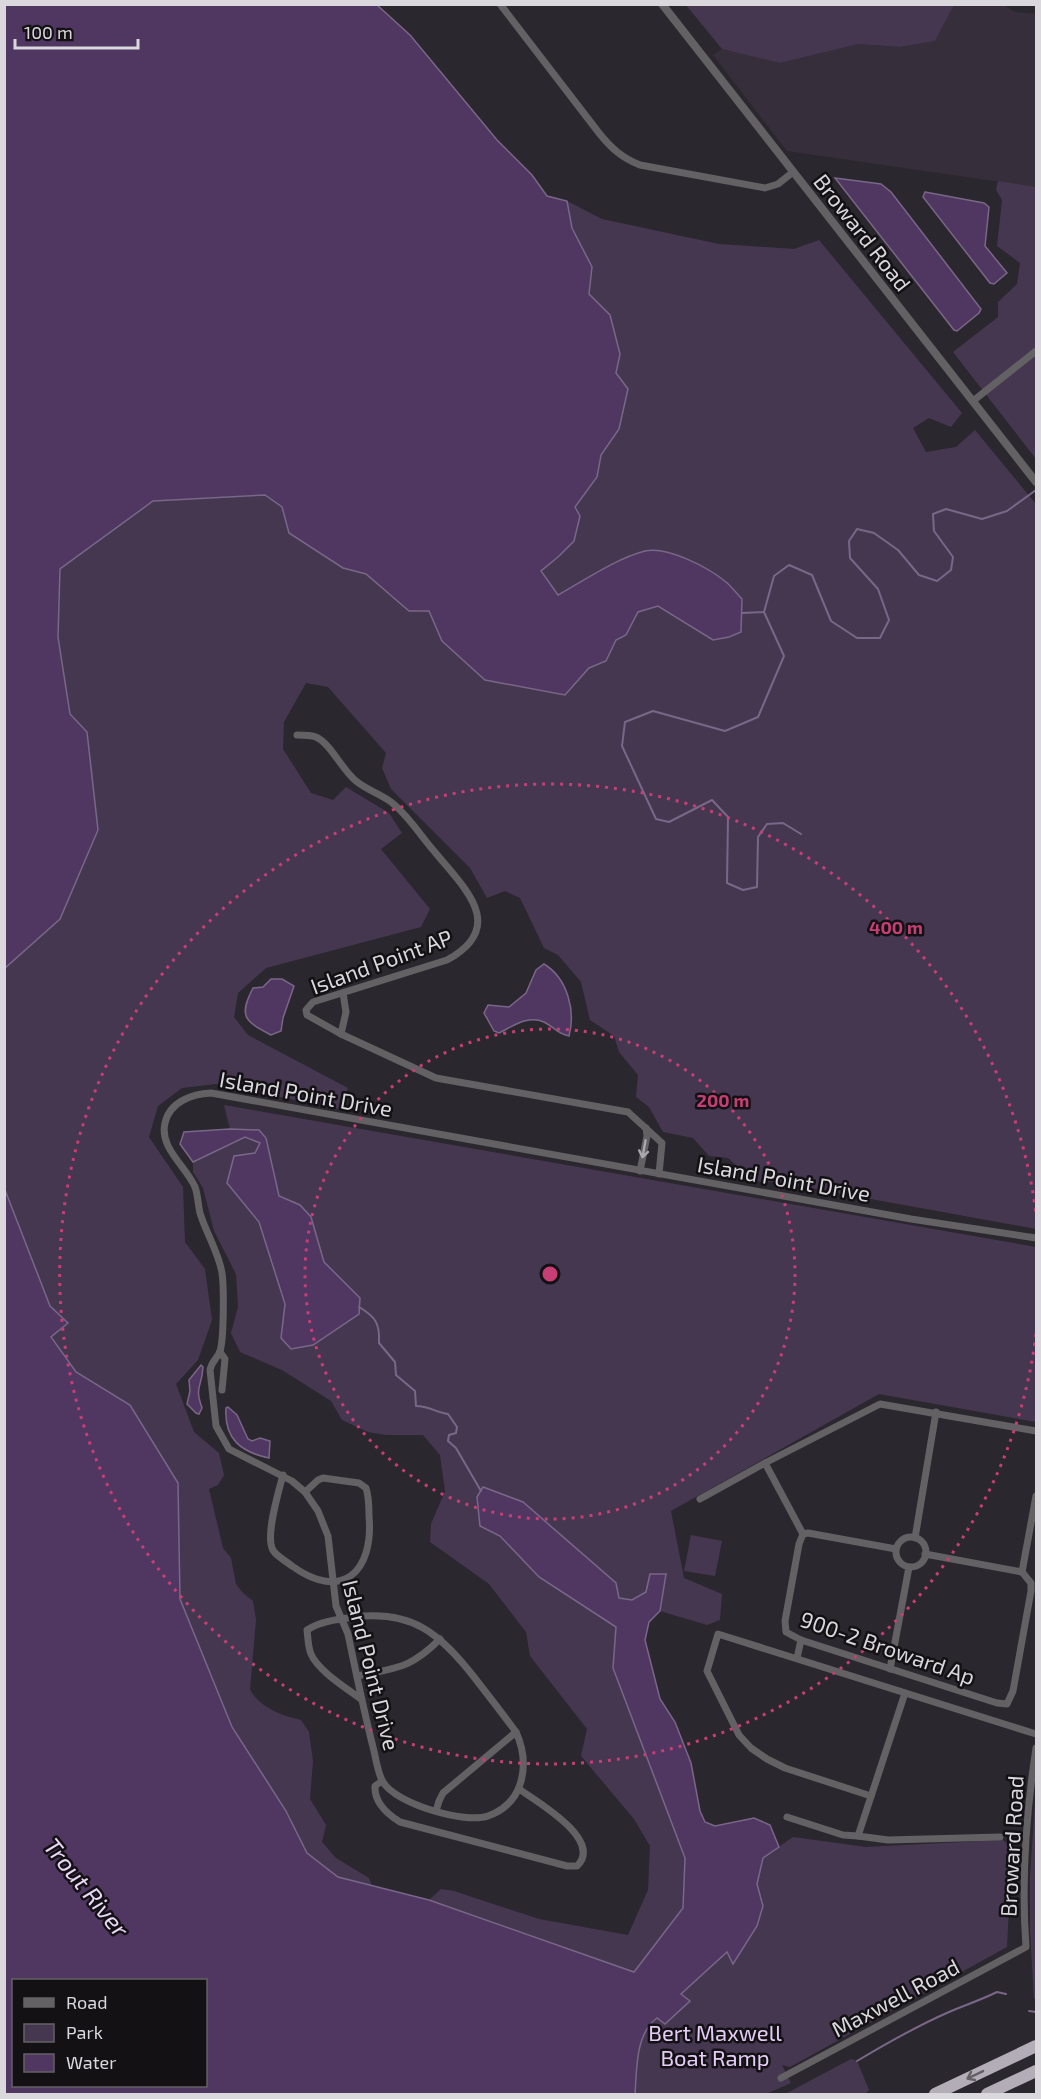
<svg xmlns="http://www.w3.org/2000/svg" width="1041" height="2099" font-family="'Exo 2',sans-serif">
	<rect width="100%" height="100%" fill="#2b272e"/>
	<polygon fill="#362f3b" points="954,5 1004,5 1015,12 1036,14 1036,187 787,151 713,55 722,49 780,63 858,44 900,47 935,41"/>
	<g fill="#463751">
		<polygon points="686,5 954,5 935,41 900,47 858,44 780,63 722,49"/>
		<polygon points="998,181 1036,187 1036,459 953,352 998,317 998,302 1017,284 1020,263 997,246 1002,200 996,190"/>
		<path d="M567,201l35,18 117,25 75,5 25,-9 143,173 -11,14 -22,-9 -16,10 13,24 30,-5 19,-17 61,74v725l-253,-46 -30,-2 -25,-23 -19,-2 -16,-18 -30,-6 -14,-25 -13,-10 2,-22 -19,-23 -5,-16 -24,-16 -9,-38 -23,-27 -14,-7 -24,-50 -15,-7 -18,7 -17,-30 -79,-79 -9,-21 4,-15 -58,-66 -22,-4 -22,39 -1,27 28,44 22,7 13,-13 43,26 13,20 -21,16 49,60 -9,18 -155,41 -28,25 -4,24 14,18 100,53 -9,21 -123,-25 -34,4 -24,18 -9,31 34,50 2,55 20,27 7,51 -14,40 -22,24 18,48 25,21 5,22 -6,10 -9,4 14,59 8,10 5,26 7,9 10,8 3,19 -6,69c8,18 33,27 51,31l8,12 4,29 -3,38 16,26 -4,17 14,16 33,20 3,8 -35,-9 -30,-24 -21,-42 -54,-84 -52,-128 -3,-116 -47,-78 -54,-33 -25,-36 16,-13 -17,-17 -45,-116 -1,-222 56,-49 27,-187 -17,-18 -12,-77 2,-68 93,-68 112,-6 17,12 7,26 54,35 23,6 43,37h20l13,30 44,39 79,15 24,-27 17,-7 10,-22 10,-4 12,-23 20,-6 55,34 -113,-70 -42,26 -17,-26 17,-13 17,-50 22,-30 4,-22 18,-26 -3,-56 4,-19 -10,-39 -21,-21 3,-27 -20,-39z"/>
		<polygon points="224,1105 1036,1247 1036,1422 879,1394 671,1511 684,1578 722,1594 720,1620 707,1625 660,1611 666,1575 646,1592 632,1601 618,1598 616,1583 480,1526 500,1536 539,1577 616,1627 613,1668 685,1858 683,1908 634,1972 429,1900 441,1889 454,1891 539,1919 628,1935 648,1890 650,1846 634,1819 581,1756 587,1729 530,1656 526,1632 489,1584 430,1542 431,1524 445,1491 440,1455 423,1435 386,1435 368,1432 342,1420 331,1401 282,1370 240,1352 231,1333 238,1307 236,1274 214,1231 203,1188 193,1172 193,1162 245,1137 260,1143 255,1153 227,1183 259,1222 285,1304 281,1338 313,1345 359,1314 360,1298 324,1262 311,1217 300,1205 279,1196 266,1137 259,1130 230,1129"/>
		<polygon points="691,1535 722,1541 715,1576 684,1571"/>
		<polygon points="1036,1787 1036,1999 1034,1999 1030,1931 1030,1877"/>
		<path d="M793,1837l73,10 137,-7 9,7 -5,100 -217,120 -8,-2 9,18 -25,11h-131c2,-20 1,-58 17,-72 10,-9 26,-15 38,-21l-9,-7 46,-42 7,11 23,-37 6,-20 -6,-22 6,-26z"/>
		<polygon points="851,2059 857,2061 869,2090 865,2094 785,2094"/>
	</g>
	<g fill="#503762" stroke="#796787" stroke-width="1.5" fill-rule="evenodd">
		<path d="M5,4l372,1 33,30 87,105 35,35 15,21 20,5 5,27 20,39 -3,27 21,21 10,39 -4,19 12,16 -9,40 -18,26 -4,22 -22,30 5,9 -6,25 -16,16 -17,14 17,24c25,-14 59,-37 87,-44 23,-5 64,17 81,31 6,5 11,12 16,17l-1,33 -12,5 -16,3 -55,-34 -20,6 -12,23 -10,5 -10,21 -17,7 -24,27 -80,-15 -43,-39 -13,-30h-20l-43,-37 -23,-6 -54,-35 -7,-26 -17,-12 -112,6 -93,68 -2,68 12,77 17,18 11,98 -38,89 -55,49z"/>
		<polygon points="835,178 881,184 891,192 981,309 979,313 957,331 954,330"/>
		<polygon points="925,192 984,203 989,207 985,246 1007,273 994,284 990,283 923,197"/>
		<path d="M544,964c23,14 32,46 25,72 -11,-2 -15,-9 -25,-14 -16,-7 -31,4 -45,11l-5,-2 -10,-18 4,-8 21,2 17,-14 10,-23z"/>
		<path d="M271,979h11l12,7 -11,32 -2,13 -10,4c-26,-14 -33,-18 -18,-47l10,-1z"/>
		<polygon points="230,1129 259,1130 266,1138 279,1196 300,1205 311,1217 324,1262 360,1298 359,1314 313,1345 291,1349 281,1338 285,1304 259,1222 227,1183 234,1156 255,1153 260,1143 245,1137 193,1162 180,1144 184,1132"/>
		<path d="M5,1190l45,116 18,17 -17,14 25,35 54,33 48,78 2,116 52,128 54,84 21,42 31,24 91,23 205,72 49,-64 2,-50 -72,-190 3,-41 -77,-50 -39,-41 -20,-10 -3,-29 6,-10 40,15 93,81 3,15 13,2 14,-8 4,-18h16l-6,37 -11,11 -4,18 15,59 15,23 16,41 9,48 5,11 10,4 39,-8 16,7 9,22 -16,11 -6,26 6,22 -6,20 -24,38 -6,-12 -46,42 9,7 -25,23 -8,-6c-22,16 -20,52 -22,76h-630zM14,1980h192v106h-192z"/>
		<path d="M201,1365l2,2c-1,21 -9,18 -1,41l-3,6 -3,-1 -9,-9 3,-13 -1,-11z"/>
		<path d="M228,1407l9,8 11,24 4,2 8,-3 10,3 -1,17c-28,-6 -45,-19 -43,-50z"/>
	</g>
	<g fill="none" stroke-linecap="round" stroke-linejoin="round">
		<g stroke="#796787" stroke-width="2">
			<polyline points="764,612 784,656 758,717 725,731 653,711 625,722 622,746 656,819 669,822 712,800 728,817 727,883 743,890 757,887 758,837 767,824 783,823 801,834"/>
			<polyline points="742,613 764,612 774,576 789,565 812,575 831,621 857,638 880,638 889,620 878,589 850,558 849,541 857,529 874,533 898,550 919,575 937,581 951,570 953,557 934,531 933,514 946,509 982,519 1007,511 1036,490"/>
			<path d="M359,1307c17,10 21,17 20,36l16,19 1,13 19,16 1,15c12,0 20,6 32,8l9,13 -1,6 -7,2 -1,6 8,7 25,43"/>
			<polyline points="1029,2011 1036,2012"/>
			<path d="M857,2061c30,-18 60,-35 92,-49 16,-7 32,-12 48,-20l9,2"/>
		</g>
		<g stroke="#636164" stroke-width="7">
			<path d="M500,4l99,129c12,15 23,25 41,32l125,23 13,-4 15,-12"/>
			<polyline points="973,401 1036,351"/>
			<path d="M297,735c6,0 14,0 19,2 15,7 26,33 40,44 11,9 24,13 35,21 17,13 29,33 43,49 29,36 75,75 13,109l-134,42 -7,8 1,5 34,19 95,44 192,34 34,31 -3,31"/>
			<polyline points="341,1034 346,1012 343,993"/>
			<polyline points="640,1171 647,1136 646,1128"/>
			<polyline points="220,1352 225,1359 222,1390"/>
			<polyline points="1036,1431 880,1404 765,1463 803,1534 799,1544 785,1621 786,1632 801,1640 997,1703 1007,1704 1013,1691 1031,1591 1031,1583 1022,1572 1036,1496"/>
			<path d="M283,1475c-4,15 -17,58 -11,73 2,7 14,13 20,18 50,36 82,6 77,-50 0,-9 0,-19 -3,-28l-7,-5 -36,-5 -5,2 -13,12"/>
			<polyline points="700,1499 765,1463"/>
			<polyline points="803,1534 808,1533 896,1549"/>
			<circle cx="911" cy="1552" r="15"/>
			<polyline points="915,1538 936,1412"/>
			<polyline points="925,1554 1022,1572"/>
			<polyline points="797,1658 801,1640"/>
			<polyline points="890,1669 909,1567"/>
			<path d="M357,1676c39,-8 53,-7 83,-37"/>
			<polyline points="905,1693 858,1836 888,1840 1000,1837"/>
			<path d="M362,1700c-14,-11 -44,-29 -51,-46 -3,-7 -3,-16 -4,-24 13,-9 33,-11 48,-13 58,-7 85,17 119,60 14,18 28,36 42,55 14,31 9,71 -28,84 -23,8 -92,-12 -105,-34 -5,-8 -7,-22 -9,-31 -10,-39 -18,-78 -26,-117l-12,-28 -8,-70 -10,-25 -13,-19 -13,-11 -63,-32 -13,-23 -6,-56c2,-10 8,-12 10,-19 4,-12 4,-65 2,-78 -3,-20 -16,-40 -22,-60 -2,-8 -2,-18 -5,-26 -9,-21 -36,-39 -30,-64 5,-22 28,-29 46,-30l700,126 125,19"/>
			<path d="M382,1781l-7,5c-1,16 12,28 25,36l167,44h10c27,-26 -41,-65 -58,-77"/>
			<polyline points="871,1796 785,1768 767,1759 751,1748 739,1735 707,1671 718,1634 1036,1734"/>
			<polyline points="436,1811 439,1801 443,1793 516,1732"/>
			<polyline points="787,1817 843,1835 858,1836"/>
			<path d="M781,2078l245,-131c-5,-67 0,-133 10,-199"/>
		</g>
		<polyline stroke="#636164" stroke-width="8" points="662,4 1036,482"/>
		<g stroke="#b2adb6" stroke-width="12">
			<polyline points="935,2094 1036,2046"/>
			<polyline points="987,2094 1036,2071"/>
		</g>
	</g>
	<defs><path id="oneway-shaft" d="M-6 0H5M1.5-3L5.5 0L1.5 3" fill="none" stroke-width="1.6" stroke-linecap="round" stroke-linejoin="round" transform="scale(1.5)"/></defs>
	<use stroke="#aaa8ac" href="#oneway-shaft" transform="translate(644 1149) rotate(100)"/>
	<use stroke="#625f65" href="#oneway-shaft" transform="translate(975 2075) rotate(154)"/>
	<g fill="none" stroke="#c73e75" stroke-width="3" stroke-dasharray="3 6">
		<circle cx="550" cy="1274" r="245"/>
		<path d="M1036 1334A490 490 0 1 1 1036 1214"/>
	</g>
	<g text-anchor="middle" dominant-baseline="central" stroke-width="5" stroke-linejoin="round" paint-order="stroke">
		<g font-size="22" fill="#dad8dc" stroke="#131114">
			<text transform="translate(863 232) rotate(52)">Broward Road</text>
			<text transform="translate(381 961) rotate(-20)">Island Point AP</text>
			<text transform="translate(306 1093) rotate(10)">Island Point Drive</text>
			<text transform="translate(784 1178) rotate(10)">Island Point Drive</text>
			<text transform="translate(888 1647) rotate(19)">900-2 Broward Ap</text>
			<text transform="translate(372 1665) rotate(76)">Island Point Drive</text>
			<text transform="translate(1011 1846) rotate(-87)">Broward Road</text>
			<text transform="translate(895 1997) rotate(-28)">Maxwell Road</text>
		</g>
		<g font-size="22" fill="#e4ccf7" stroke="#131114">
			<text x="715" y="2032">Bert Maxwell<tspan x="715" dy="25">Boat Ramp</tspan></text>
		</g>
		<g font-size="24" font-style="italic" fill="#e9d9f6" stroke="#131114">
			<text transform="translate(87 1887) rotate(51)">Trout River</text>
		</g>
	</g>
	<circle cx="550" cy="1274" r="9" fill="#c73e75" stroke="#131114" stroke-width="3"/>
	<g font-size="18" text-anchor="middle" font-weight="bold" fill="#c73e75" stroke="#131114" stroke-width="5" stroke-linejoin="round" paint-order="stroke">
		<text x="896" y="934">400 m</text>
		<text x="723" y="1107">200 m</text>
	</g>
	<rect width="1041" height="2099" fill="none" stroke="#dad8dc" stroke-width="12"/>
	<rect x="12" y="1979" width="195" height="108" fill="#131114" stroke="#636164" stroke-width="1.5"/>
	<rect x="24" y="1998" width="30" height="9" fill="#636164" stroke="#636164" stroke-width="1.5"/>
	<text x="66" y="2009" font-size="18" fill="#dad8dc">Road</text>
	<rect x="24" y="2024" width="30" height="18" fill="#463751" stroke="#636164" stroke-width="1.5"/>
	<text x="66" y="2039" font-size="18" fill="#dad8dc">Park</text>
	<rect x="24" y="2054" width="30" height="18" fill="#503762" stroke="#636164" stroke-width="1.5"/>
	<text x="66" y="2069" font-size="18" fill="#dad8dc">Water</text>
	<path d="M15 39v9h123v-9" fill="none" stroke="#dad8dc" stroke-width="3"/>
	<text x="24" y="39" font-size="18" fill="#dad8dc" stroke="#131114" stroke-width="4.5" paint-order="stroke">100 m</text>
</svg>
